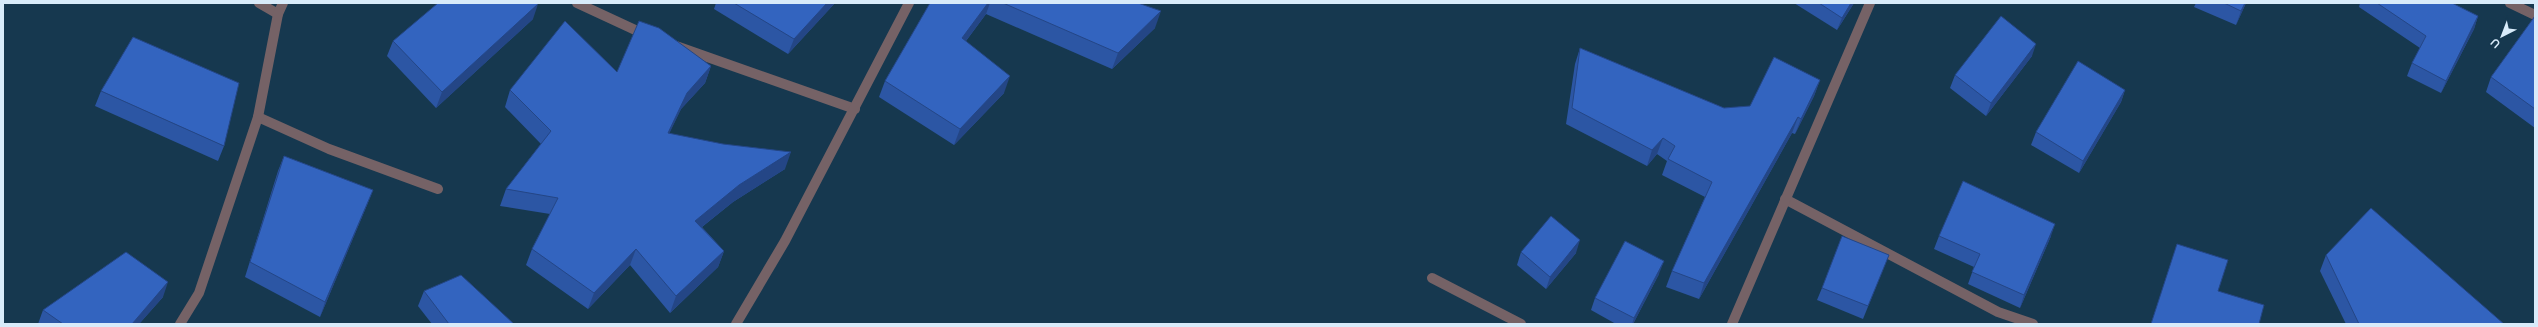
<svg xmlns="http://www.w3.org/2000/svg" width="2538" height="327" font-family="'Varela Round',sans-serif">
	<rect width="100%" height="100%" fill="#16384f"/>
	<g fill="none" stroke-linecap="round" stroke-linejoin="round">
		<g stroke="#756266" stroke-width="10">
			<polyline points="259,3 278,14"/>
			<polyline points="577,3 646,35"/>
			<polyline points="2510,3 2535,15"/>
			<polyline points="676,46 855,109"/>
			<polyline points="258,117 329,149 438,189"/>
			<polyline points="1785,199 1998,312 2033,324"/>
			<polyline points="1432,278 1521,324"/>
			<polyline points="180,324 199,293 258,117 278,14 283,3"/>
			<polyline points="736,324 785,241 909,3"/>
			<polyline points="1732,324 1870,3"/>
		</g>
	</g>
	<g fill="#2c56a4">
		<polygon points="716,3 835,3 788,54 714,9"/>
		<polygon points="930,3 1138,3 1155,28 1112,69 986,14 966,41 1004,93 954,145 879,97 885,81"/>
		<polygon points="1794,3 1854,3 1837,30"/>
		<polygon points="2196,3 2246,3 2236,25 2194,7"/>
		<polygon points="2360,3 2452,3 2478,16 2474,29 2441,93 2407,76 2412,63 2420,48 2359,7"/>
		<polygon points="2535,16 2535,128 2486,92 2491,77"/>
		<polygon points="533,19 436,108 387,56 393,41"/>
		<polygon points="1580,48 1724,108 1750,106 1820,80 1814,96 1795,134 1792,133 1699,299 1666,287 1672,271 1705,197 1662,175 1667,161 1657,154 1647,166 1566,124 1575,64"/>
		<polygon points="2032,56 1986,116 1950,88 1955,75"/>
		<polygon points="711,66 705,83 681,109 669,133 785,169 733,202 702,227 724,251 718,267 670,313 630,265 588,309 526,265 532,249 550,214 500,206 506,189 541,144 505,107 510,90 617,72"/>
		<polygon points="2125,90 2121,102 2079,173 2031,145 2036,132"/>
		<polygon points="101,91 224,146 218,161 95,106"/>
		<polygon points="284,156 373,190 367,205 320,317 245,277 278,171"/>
		<polygon points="1939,236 2051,236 2020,308 1968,284 1974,267 1934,249"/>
		<polygon points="2177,244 2218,291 2259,324 2151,324"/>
		<polygon points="1521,252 1576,253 1546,289 1517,265"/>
		<polygon points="2326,255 2504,324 2346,324 2320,271"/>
		<polygon points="1884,267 1863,319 1817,300 1822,288"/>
		<polygon points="1659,274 1633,324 1616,324 1591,310 1595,298"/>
		<polygon points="424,291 514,324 432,324 418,306"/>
		<polygon points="163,297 139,324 38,324 43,310"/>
	</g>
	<g fill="#244686">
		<polygon points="827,3 835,3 788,54 794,39"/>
		<polygon points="988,3 990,3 986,14 956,54 962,38"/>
		<polygon points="1851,3 1854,3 1837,30 1842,18"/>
		<polygon points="2245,3 2246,3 2236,25 2241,11"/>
		<polygon points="538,4 533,19 436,108 442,92"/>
		<polygon points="1161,11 1155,28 1112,69 1118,53"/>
		<polygon points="2478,16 2474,29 2441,93 2446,81"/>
		<polygon points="2036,44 2032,56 1986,116 1991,103"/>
		<polygon points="711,66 705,83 681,109 662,149 668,133 687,93"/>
		<polygon points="1010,76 1004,93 954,145 960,129"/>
		<polygon points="1820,80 1814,96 1795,134 1801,119"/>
		<polygon points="2125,90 2121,102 2079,173 2083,161"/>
		<polygon points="1798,117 1792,133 1699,299 1704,283"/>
		<polygon points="1663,138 1657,154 1647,166 1652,150"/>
		<polygon points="791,152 785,169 733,202 689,237 695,221 739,185"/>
		<polygon points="373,190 367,205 320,317 325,302"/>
		<polygon points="2055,224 2051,236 2020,308 2024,295"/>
		<polygon points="1580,240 1576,253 1546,289 1550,277"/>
		<polygon points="636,249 630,265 588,309 594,293"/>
		<polygon points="724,251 718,267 670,313 676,296"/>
		<polygon points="1664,261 1659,274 1633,324 1632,324 1634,318"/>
		<polygon points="168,282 163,297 139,324 132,324"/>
	</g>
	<g fill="#3364bf" stroke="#244686">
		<polygon points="438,3 537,3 538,4 442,92 393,41"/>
		<polygon points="734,3 827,3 794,39"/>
		<polygon points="930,3 988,3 962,38 1010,76 960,129 885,81"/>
		<polygon points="1003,3 1138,3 1161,11 1118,53"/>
		<polygon points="1819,3 1851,3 1842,18"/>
		<polygon points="2224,3 2245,3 2241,11"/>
		<polygon points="2377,3 2452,3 2478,16 2446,81 2412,63 2426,36"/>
		<polygon points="2001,16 2036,44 1991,103 1955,75"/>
		<polygon points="2535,16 2535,109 2491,77"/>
		<polygon points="565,21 617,72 639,21 659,28 711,66 687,93 668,133 723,144 791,152 739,185 695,221 724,251 676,296 636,249 594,293 532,249 558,198 506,189 551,131 510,90"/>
		<polygon points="133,37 239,83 224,146 101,91"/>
		<polygon points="1580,48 1724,108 1750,106 1774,57 1820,80 1801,119 1798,117 1704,283 1672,271 1712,182 1668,159 1675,146 1663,138 1652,150 1572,108"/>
		<polygon points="2078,61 2125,90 2083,161 2036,132"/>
		<polygon points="284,156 373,190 325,302 250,262"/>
		<polygon points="1963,181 2055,224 2024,295 1972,272 1980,254 1939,236"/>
		<polygon points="2371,208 2504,324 2359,324 2326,255"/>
		<polygon points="1551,216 1580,240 1550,277 1521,252"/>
		<polygon points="1842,236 1889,255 1868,306 1822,288"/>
		<polygon points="1625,241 1664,261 1634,318 1595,298"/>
		<polygon points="2177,244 2228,260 2218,291 2264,305 2259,324 2151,324"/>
		<polygon points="126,252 168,282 132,324 63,324 43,310"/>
		<polygon points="461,275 514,324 449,324 424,291"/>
	</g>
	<rect width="2538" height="327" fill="none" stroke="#d8ebfa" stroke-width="8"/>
	<g transform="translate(2502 36) rotate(222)" stroke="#16384f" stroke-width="3" paint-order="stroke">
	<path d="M0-3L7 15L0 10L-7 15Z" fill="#d8ebfa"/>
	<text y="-6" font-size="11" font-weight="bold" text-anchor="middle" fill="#d8ebfa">U</text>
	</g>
</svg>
